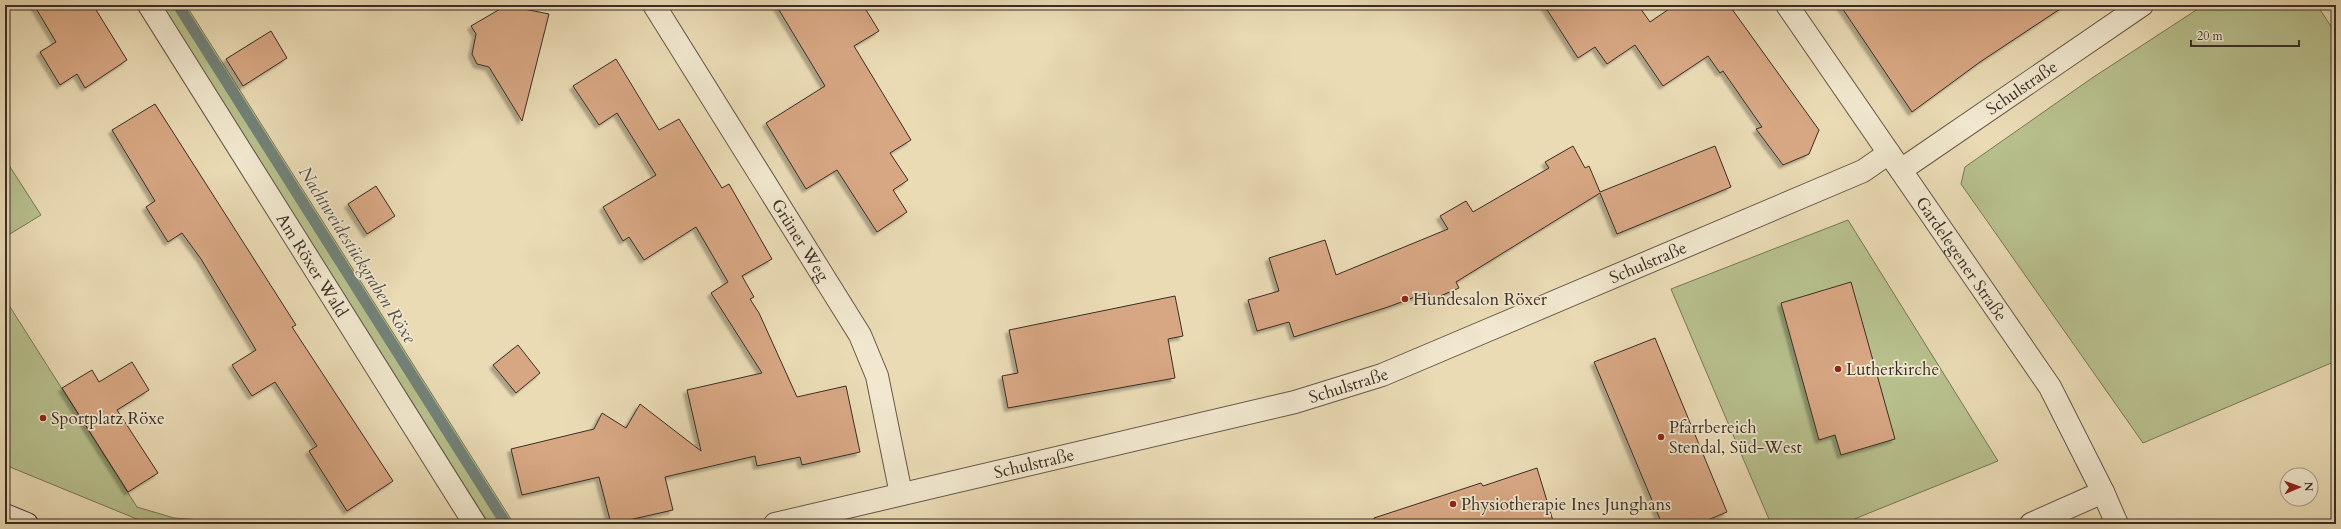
<svg xmlns="http://www.w3.org/2000/svg" width="2341" height="529" font-family="Cardo,serif">
	<defs>
		<filter id="shadow"><feDropShadow dx="-3.5" dy="3.5" stdDeviation="1" flood-color="#0004"/></filter>
	</defs>
	<rect width="100%" height="100%" fill="#eadbb5"/>
	<filter id="stains"><feTurbulence type="fractalNoise" baseFrequency=".005" numOctaves="4"/><feColorMatrix values="0 0 0 0 .2 0 0 0 0 .09 0 0 0 0 .02 0 0 0 .5 -.17"/></filter>
	<radialGradient id="worn" r=".72"><stop offset=".6" stop-color="#630" stop-opacity="0"/><stop offset="1" stop-color="#630" stop-opacity=".3"/></radialGradient>
	<g fill="#b7c08d" stroke="#787659">
		<polygon points="162,5 186,5 514,524 489,524"/>
		<polygon points="2204,5 2317,5 2336,34 2336,361 2143,443 1961,184 1965,167 2092,78"/>
		<polygon points="5,159 41,215 5,237"/>
		<polygon points="1848,220 1998,461 1842,524 1771,524 1671,289"/>
		<polygon points="5,299 137,507 174,518 202,520 200,524 149,524 5,465"/>
	</g>
	<g fill="none" stroke-linecap="round" stroke-linejoin="round">
		<polyline stroke="#728279" stroke-width="11" points="178,5 506,524"/>
	</g>
	<g fill="#d7a783" stroke="#3a2d25" filter="url(#shadow)">
		<polygon points="34,5 93,5 127,60 85,88 77,74 60,85 40,52 56,42"/>
		<polygon points="507,5 522,5 524,9 549,14 522,121 489,67 477,64 472,54 476,34 471,26"/>
		<polygon points="776,5 863,5 879,31 854,46 911,140 890,153 908,180 893,190 907,212 877,232 837,170 806,189 766,123 825,86"/>
		<polygon points="1544,5 1638,5 1650,22 1675,5 1729,5 1819,130 1809,154 1783,165 1756,129 1762,127 1723,71 1720,73 1708,56 1663,86 1635,45 1607,64 1595,47 1578,58"/>
		<polygon points="1840,5 2066,5 1980,62 1912,112"/>
		<polygon points="271,31 287,58 243,86 226,59"/>
		<polygon points="616,59 659,130 679,119 722,188 729,184 772,259 742,276 754,297 750,299 759,313 797,397 846,386 860,452 802,465 800,457 757,466 755,456 665,477 673,510 611,524 599,477 522,495 511,449 594,429 602,413 626,428 640,404 701,451 687,390 762,373 711,293 728,282 696,227 644,260 629,237 623,241 603,207 656,175 617,113 599,125 573,86"/>
		<polygon points="155,104 296,325 292,327 393,481 347,511 309,451 317,446 275,382 252,396 232,365 256,350 201,259 182,233 168,242 146,207 155,201 112,130"/>
		<polygon points="1573,146 1585,168 1589,166 1600,192 1715,146 1731,187 1617,234 1600,193 1456,282 1459,288 1431,300 1428,292 1388,307 1294,337 1289,322 1257,331 1248,300 1279,291 1269,258 1325,240 1336,275 1448,229 1440,216 1466,201 1473,212 1549,168 1545,162"/>
		<polygon points="376,186 395,216 367,234 348,204"/>
		<polygon points="1851,282 1895,439 1841,455 1835,435 1819,440 1781,303"/>
		<polygon points="1175,296 1183,336 1168,339 1175,378 1008,408 1002,376 1018,373 1009,330"/>
		<polygon points="1655,338 1727,512 1698,524 1662,524 1594,362"/>
		<polygon points="518,345 540,373 516,393 493,365"/>
		<polygon points="132,362 149,390 117,410 158,473 128,492 62,388 92,370 99,382"/>
		<polygon points="1537,468 1554,524 1375,524 1374,518 1481,483 1483,486"/>
	</g>
	<g fill="none" stroke-linecap="round" stroke-linejoin="round">
		<g stroke="#665849" stroke-width="24">
			<g id="street">
				<path id="s1" d="M149,5l326,519"/>
				<path id="s2" d="M654,5l206,330 17,41 24,118"/>
				<path id="s3" d="M1787,5l263,382 53,105 14,32"/>
				<path id="s4" d="M1901,170l241,-165"/>
				<path id="s5" d="M775,524l520,-122 87,-27 481,-204 26,-18"/>
				<polyline points="2031,524 2103,492"/>
			</g>
		</g>
		<g stroke="#3a2d25" stroke-width="24">
			<polyline id="secondary" points="5,515 27,524"/>
		</g>
		<use href="#street" stroke="#f1e8cf" stroke-width="22"/>
		<use href="#secondary" stroke="#f1e8cf" stroke-width="22"/>
	</g>
	<g fill="#8f2418" stroke="#f1e8cf" stroke-width="1.5">
		<circle cx="1405" cy="299" r="4"/>
		<circle cx="1838" cy="369" r="4"/>
		<circle cx="43" cy="418" r="4"/>
		<circle cx="1661" cy="437" r="4"/>
		<circle cx="1453" cy="504" r="4"/>
	</g>
	<g text-anchor="middle" dominant-baseline="central" stroke-width="3.5" stroke-linejoin="round" paint-order="stroke">
		<g font-size="17" fill="#3a2d25" stroke="#f1e8cf">
			<text stroke="none"><textPath href="#s4" startOffset="146">Schulstraße</textPath></text>
			<text stroke="none"><textPath href="#s2" startOffset="277">Grüner Weg</textPath></text>
			<text stroke="none"><textPath href="#s3" startOffset="308">Gardelegener Straße</textPath></text>
			<text stroke="none"><textPath href="#s5" startOffset="914">Schulstraße</textPath></text>
			<text stroke="none"><textPath href="#s1" startOffset="307">Am Röxer Wald</textPath></text>
			<text stroke="none"><textPath href="#s5" startOffset="590">Schulstraße</textPath></text>
			<text stroke="none"><textPath href="#s5" startOffset="266">Schulstraße</textPath></text>
		</g>
		<g font-size="17" fill="#3a2d25" stroke="#f1e8cf" text-anchor="start">
			<text x="1413" y="299">Hundesalon Röxer</text>
			<text x="1846" y="369">Lutherkirche</text>
			<text x="51" y="418">Sportplatz Röxe</text>
			<text x="1669" y="427">Pfarrbereich<tspan x="1669" dy="20">Stendal, Süd-West</tspan></text>
			<text x="1461" y="504">Physiotherapie Ines Junghans</text>
		</g>
		<g font-size="18" font-style="italic" fill="#525048" stroke="#f1e8cf">
			<text transform="translate(357 255) rotate(58)">Nachtweidestückgraben Röxe</text>
		</g>
	</g>
	<rect width="2341" height="529" fill="none" stroke="#eadbb5" stroke-width="20"/>
	<rect x="6" y="6" width="2329" height="517" fill="none" stroke="#3a2d25" stroke-width="2"/>
	<rect x="10" y="10" width="2321" height="509" fill="none" stroke="#3a2d25"/>
	<g transform="translate(2299 487) rotate(88)"><circle r="19" fill="#f1e8cf" stroke="#a89d8b"/>
	<path d="M0-3L7 15L0 10L-7 15Z" fill="#8f2418"/>
	<text y="-6" font-size="11" font-weight="bold" text-anchor="middle" fill="#3a2d25">N</text>
	</g>
	<path d="M2191 40v6h108v-6" fill="none" stroke="#3a2d25" stroke-width="2"/>
	<text x="2197" y="40" font-size="12" fill="#3a2d25" stroke="#f1e8cf" stroke-width="3" paint-order="stroke">20 m</text>
	<rect width="100%" height="100%" filter="url(#stains)"/>
	<rect width="100%" height="100%" fill="url(#worn)"/>
</svg>
